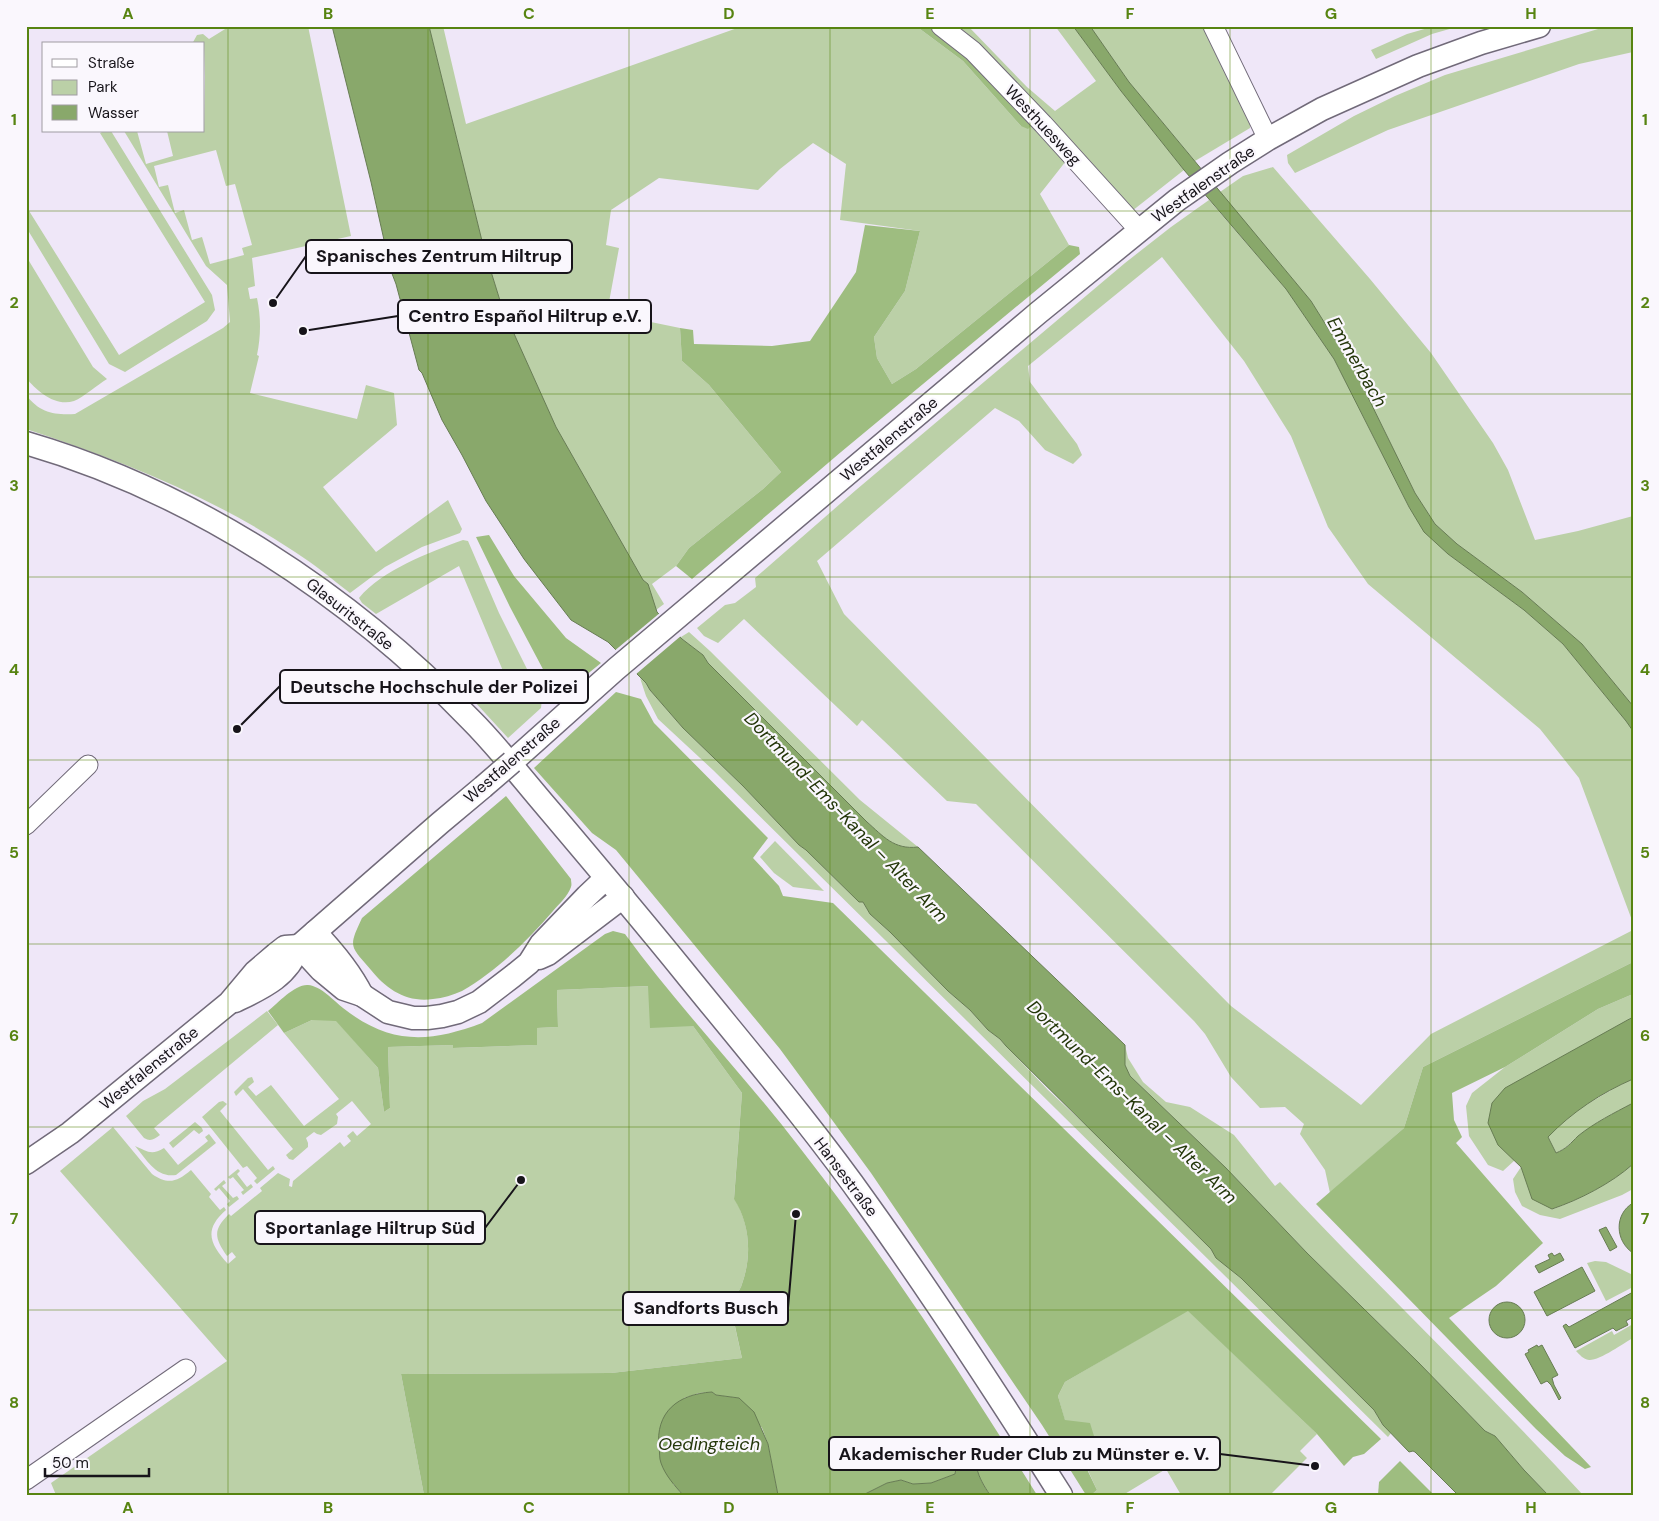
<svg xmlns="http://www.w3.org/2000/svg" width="1659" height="1521" font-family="'DM Sans',sans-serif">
	<rect width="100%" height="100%" fill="#efe7f8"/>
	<g fill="#bbd0a7" fill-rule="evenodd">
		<path d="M230,26h40l3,3 11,-3h24l43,210 -99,22 3,28 -7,2 2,11 7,-1c4,20 4,37 0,57l2,1 -9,37 107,26 9,-34 28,8 3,32 -74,62 53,65 72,-52 14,29 -2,4 -38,14 -37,20 -35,26c-18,-14 -36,-29 -55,-41 -82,-55 -175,-92 -269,-123v-34c14,18 28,20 49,19l148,-86 7,-6 -3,-37 -21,-19 -82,-135h13l9,33 27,-8 -6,-25h37l1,-54 -1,-33h-12l5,-9 6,-1 6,5zM216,150l10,36 9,-2 17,61 -10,3 2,7 -34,9 -8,-27 -10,3 -8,-30 -9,3 -7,-28 -9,2 -5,-21z"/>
		<polygon points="429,26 443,26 466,124 743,26 916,26 963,61 1021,126 1034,123 1066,161 1040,194 1069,245 916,369 892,384 877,358 874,337 905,291 920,231 840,220 846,164 813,143 780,169 758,190 659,178 611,210 606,245 619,248 607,313 680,328 682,361 709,385 781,472 763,489 689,548 676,566 652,584 664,604 656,610 648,584 643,580 556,427 502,307 484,249"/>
		<polygon points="954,26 968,26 1027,87 1055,111 1096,81 1055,26 1073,26 1121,91 1184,170 1132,211"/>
		<polygon points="1090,26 1206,26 1250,116 1250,128 1195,161 1129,82"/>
		<polygon points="1435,26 1460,26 1432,34 1376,59 1371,50 1407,34"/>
		<polygon points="1608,26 1633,26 1633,52 1579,64 1388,130 1295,173 1288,163 1287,155 1354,116 1395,96 1445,75"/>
		<polygon points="104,131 111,131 212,295 215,310 207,321 125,372 109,364 26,227 26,206 119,355 205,302 100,133"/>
		<polygon points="1273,167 1370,279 1431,353 1493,443 1508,470 1535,540 1578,531 1633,516 1633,706 1582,644 1522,592 1457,544 1435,524 1415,493 1357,375 1311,301 1220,192 1243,176"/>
		<polygon points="1209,200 1286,289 1334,359 1409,507 1448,554 1524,610 1563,644 1626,721 1633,731 1633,923 1579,778 1540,729 1368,584 1328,527 1291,436 1244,361 1162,257 1028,366 1030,382 1077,444 1082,455 1073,464 1045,450 1019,421 995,408 817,561 844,614 1231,1006 1361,1105 1431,1034 1633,930 1633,962 1423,1067 1404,1128 1330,1193 1325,1170 1300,1134 1304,1124 1285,1107 1260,1108 1231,1077 1205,1034 1194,1021 976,804 947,801 862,720 857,726 744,619 718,643 704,636 697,628 725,605 735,603 756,587 755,578 856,490 1125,263 1171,227"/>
		<path d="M26,256l67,111 14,12c-10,6 -23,18 -33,22 -19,6 -37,-10 -48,-23z"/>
		<path d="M463,540l5,1 31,72 43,86 -1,9 -33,30 -34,-37 29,-30 -44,-105 -83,48 -14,-11 -3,-5c23,-28 71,-46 104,-58z"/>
		<path d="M689,632l21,19 150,149 58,47c-24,3 -35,-11 -51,-25l-159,-159 -5,-8 -21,-16 -1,-2z"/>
		<polygon points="640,678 646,683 650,690 683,728 743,786 799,845 806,850 859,902 863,902 870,914 890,932 948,991 970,1010 988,1030 1000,1039 1006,1046 1048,1090 1106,1144 1211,1249 1217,1258 1241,1278 1374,1410 1383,1425 1391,1433 1388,1437 713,770 658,719 646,696"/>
		<polygon points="775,841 824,891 793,887 774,873 760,857"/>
		<path d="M649,986l44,40 49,67 -8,105c16,26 18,58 8,86 -2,7 -9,14 -10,21 -1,6 8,44 10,53l-131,15 -210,1 23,121h-368l-5,-12 176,-122 -167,-190 53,-44 39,47c16,11 25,8 39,-4l20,24 -2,3 11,13 4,-3 2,3c-23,20 -16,34 2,54l8,-7 -4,-5 -5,4c-13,-19 -14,-26 2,-42l2,2 31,-25 -2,-3 18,-15 12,6 -1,7 3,1 1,-6 47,-39 4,5 7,-6 -4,-5 6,-5 4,5 14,-12 -19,-23 -16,13 2,3 -1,7 -16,11 -4,-1 -3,-2 -8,6 2,5v4l-15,13 -4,-1 -3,-4 7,-6 -50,-60 -7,7 -2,-4 14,-14 4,-1 2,5 -6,5 8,9 15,-11 33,41 35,-27 -55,-66 28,-13h24l42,48 6,44 6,-4 -2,-61 65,-2 1,3 82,-3 1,-17 21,-1 -1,-37z"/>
		<polygon points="1633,994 1633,1017 1630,1018 1498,1145 1515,1160 1503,1171 1488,1165 1469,1136 1466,1106 1472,1093 1505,1067 1598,1009"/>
		<path d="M267,1011l11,14 -124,103 6,7c-6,4 -9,7 -16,3l-18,-22 17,-15 22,-12z"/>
		<path d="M1125,1045l3,13 15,24 23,20 24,5 44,28 41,51 5,-4c99,106 205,206 303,313h-35l-24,-25 -29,-34 -10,-5 -66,-68 -112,-110 -81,-85 -96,-92 -5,-11z"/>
		<path d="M1633,1079v24c-19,10 -39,20 -55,33 -8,7 -13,13 -22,17l-8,-16 21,-22 49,-29z"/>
		<polygon points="223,1101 227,1104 220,1111 268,1170 273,1166 275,1169 257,1184 254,1181 257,1178 247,1166 243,1168 202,1117 219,1102"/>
		<polygon points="195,1122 202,1128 203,1131 199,1134 194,1130 173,1148 169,1143"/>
		<path d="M209,1134l7,9 -40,32c-20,3 -29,-15 -41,-29 12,5 16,10 29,2l14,17 30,-24 -3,-4z"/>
		<path d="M1633,1164v25l-11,6 -62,24 -20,-4 -18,-9 -7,-14 -2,-13 8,-12 32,42c26,-9 59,-26 80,-45z"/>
		<polygon points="238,1169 240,1171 237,1174 247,1187 251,1184 253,1187 243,1195 241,1192 244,1190 233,1177 230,1179 228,1177"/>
		<polygon points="224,1180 226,1183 222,1186 233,1198 237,1196 239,1199 229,1207 227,1204 230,1201 219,1188 216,1191 214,1189"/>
		<polygon points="1595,1261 1606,1262 1633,1275 1633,1287 1606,1301 1587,1263"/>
		<polygon points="1188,1310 1317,1434 1300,1451 1307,1458 1270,1495 1181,1495 1166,1469 1123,1495 1091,1495 1097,1490 1065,1421 1058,1396 1065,1382"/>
		<path d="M1633,1324v14c-9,5 -34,23 -44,22 -6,-1 -9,-5 -13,-9l36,-20 2,4z"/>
	</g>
	<g fill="#9ebd80">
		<polygon points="916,26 933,26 957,45 1034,123 1028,129 1021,126 963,61"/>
		<polygon points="865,225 920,231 905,291 874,337 877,358 892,384 916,369 1069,245 1079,247 1080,254 841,452 692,579 676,566 689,548 763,489 781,472 709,385 682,361 680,328 693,330 694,344 772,346 810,341 856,272"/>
		<polygon points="489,535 514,576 566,638 601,663 564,693 560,694 554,690 510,607 476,537"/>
		<polygon points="616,692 641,699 654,723 768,838 753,858 779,886 783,896 833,903 1381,1439 1364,1454 1353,1457 1344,1466 1317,1434 1188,1311 1065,1382 1058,1396 1065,1420 1090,1423 1098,1449 1083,1461 1097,1490 1091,1495 1086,1495 1042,1425 871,1173 780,1049 616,850 592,833 534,768"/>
		<path d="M506,796l65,83c0,3 1,5 0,8 -3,9 -12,17 -18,24 -26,30 -56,60 -91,80 -9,4 -19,7 -29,8 -26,4 -47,-10 -62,-29 -21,-25 -23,-22 -9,-52z"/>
		<path d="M613,931l12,3c54,74 119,141 175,214 86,110 163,228 237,347h-47c-13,-19 -16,-30 -15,-53l-14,-1 -6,33 -24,9 -18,1 -12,-4 -14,3 -24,12h-85l-10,-51 -6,-16 -23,-30 -23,-3 -4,-3 -13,1 -15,5 -11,86 10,11h-259l-23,-121 210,-1 131,-15c-2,-10 -11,-47 -10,-53 1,-7 8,-14 10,-21 10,-28 8,-60 -8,-85l8,-106 -49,-67 -43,2 -2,-42 -91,4 1,37 -21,1v17l-84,3v-3l-65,2 2,61 -6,4 -6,-44 -42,-47 -24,-1 -28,13 -16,-22c10,-8 27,-27 40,-26 13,1 26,16 35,23 47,37 86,35 139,15l123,-89z"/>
		<polygon points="1633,962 1633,994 1598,1009 1505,1067 1452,1093 1454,1120 1462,1137 1456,1143 1543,1243 1496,1286 1449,1318 1591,1467 1585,1469 1565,1456 1536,1429 1316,1204 1404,1128 1423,1067"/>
		<polygon points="1400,1461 1434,1495 1378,1495 1379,1482"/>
	</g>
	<g fill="#89a86b" stroke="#677c53">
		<path d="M332,26h97l55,223 18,58 54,120 87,153 5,4 9,28 25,27 21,16 5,8 159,159c16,14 27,28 51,25l207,198v20l5,11 96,92 81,85 112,110 66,68 10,5 29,34 24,25h-90l-43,-43 -2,-1 -4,1 -26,-27 -9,-15 -133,-132 -25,-20 -5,-9 -205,-203 -6,-7 -12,-9 -18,-20 -22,-19 -58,-59 -20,-18 -7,-12h-4l-53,-52 -7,-5 -56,-59 -60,-58 -33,-38 -4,-7 -9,-9v-3l-29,-29 -37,-22 -47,-61 -38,-58 -24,-46 -20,-35 -20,-47 -3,-3 -23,-86 -5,-13 -20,-89z"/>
		<polygon points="1073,26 1090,26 1129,82 1311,301 1357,375 1415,493 1435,524 1457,544 1522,592 1582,644 1633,706 1633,731 1626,721 1563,644 1524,610 1448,554 1424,532 1409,507 1334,359 1286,289 1184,170 1121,91"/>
		<path d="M1633,1017v62c-32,14 -61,33 -85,58l8,16c10,-4 15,-10 22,-17 16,-13 36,-23 55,-33v61c-21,19 -54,36 -81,45l-20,-10 -11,-32 -23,-22 -10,-22 4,-20 13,-15z"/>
		<path d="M1633,1203v50c-18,-12 -19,-39 0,-50z"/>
		<polygon points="1606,1227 1617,1247 1610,1251 1599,1230"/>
		<polygon points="1552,1253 1554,1256 1560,1253 1564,1260 1539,1273 1535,1266 1550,1259 1548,1255"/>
		<polygon points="1582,1267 1595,1291 1547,1316 1534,1292"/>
		<polygon points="1633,1292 1633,1317 1626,1321 1628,1325 1616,1331 1613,1328 1575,1348 1563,1326 1566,1324 1569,1327"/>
		<circle cx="1507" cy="1320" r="18"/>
		<polygon points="1537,1345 1538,1347 1542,1345 1558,1375 1552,1378 1554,1385 1561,1398 1559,1400 1551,1385 1547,1381 1541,1384 1525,1354 1529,1352 1528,1350"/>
		<path d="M712,1392l4,3 23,3 15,14 14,32 10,51h-95c-8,-9 -18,-20 -22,-32 -2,-5 -1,-11 -2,-15 -4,-36 19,-54 53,-56z"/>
		<path d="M961,1441l14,1c-1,23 2,34 15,53h-127l24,-12 14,-3 12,4 18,-1 24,-9z"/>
	</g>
	<polygon fill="#efe7f8" points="661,612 682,635 635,675 634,672 613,652"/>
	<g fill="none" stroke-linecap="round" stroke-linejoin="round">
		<g stroke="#716a79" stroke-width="21">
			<g id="minor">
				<polyline points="941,26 973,51 1043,124 1139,230"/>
				<polyline points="1213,26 1268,139"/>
				<polyline points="26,825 88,765"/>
				<polyline points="26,1480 186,1369"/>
			</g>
		</g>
		<g stroke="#716a79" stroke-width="25">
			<g id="major">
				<path d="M26,443c168,49 324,152 445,277 28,28 53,61 79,91 44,52 88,104 131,157 63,78 129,155 187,237 68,95 131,192 193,290"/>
				<polyline points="512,762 616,669 1038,313 1177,200 1230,163 1268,139 1322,109 1418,66 1481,43 1539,26"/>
				<path d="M315,932c18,19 35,39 47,63"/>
				<polyline points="299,946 321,970 344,989 362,995 388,1012 413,1018 427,1018 442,1016 458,1012 479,1002 513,976 529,963 541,944 587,896 606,878"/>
				<polyline points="539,958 548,954 623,897"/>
				<path d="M235,1001c27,-13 53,-24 64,-55l141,-123 43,-36"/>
				<polyline points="26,1163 70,1133 229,1003 255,972 276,954 285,947 299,946"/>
			</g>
		</g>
		<use href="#minor" stroke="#fff" stroke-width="19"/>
		<use href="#major" stroke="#fff" stroke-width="22"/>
		<g stroke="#716a79" stroke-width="25" stroke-linecap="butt">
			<polyline id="major-bridge" points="483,787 512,762"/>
		</g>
		<use href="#major-bridge" stroke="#fff" stroke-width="22"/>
	</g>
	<path fill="none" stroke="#578411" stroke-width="1" stroke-opacity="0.55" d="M228,26v1469M428,26v1469M629,26v1469M830,26v1469M1030,26v1469M1230,26v1469M1431,26v1469M26,211h1607M26,394h1607M26,577h1607M26,760h1607M26,944h1607M26,1127h1607M26,1310h1607"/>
	<g text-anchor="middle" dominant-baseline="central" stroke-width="4.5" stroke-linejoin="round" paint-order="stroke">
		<g font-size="16" fill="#17141a" stroke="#faf7fd">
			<text transform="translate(1043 125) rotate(47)">Westhuesweg</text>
			<text transform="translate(1203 184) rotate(-35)">Westfalenstraße</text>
			<text transform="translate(889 439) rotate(-40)">Westfalenstraße</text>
			<text transform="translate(350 614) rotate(38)">Glasuritstraße</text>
			<text transform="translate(512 760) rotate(-41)">Westfalenstraße</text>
			<text transform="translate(149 1068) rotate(-39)">Westfalenstraße</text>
			<text transform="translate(846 1177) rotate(53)">Hansestraße</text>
		</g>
		<g font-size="18" font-style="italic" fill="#24370a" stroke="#faf7fd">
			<text transform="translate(1357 362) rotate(60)">Emmerbach</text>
			<text transform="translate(846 817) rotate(46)">Dortmund-Ems-Kanal – Alter Arm</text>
			<text transform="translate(1132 1102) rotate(44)">Dortmund-Ems-Kanal – Alter Arm</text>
			<text x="709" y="1444">Oedingteich</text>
		</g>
	</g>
	<path fill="none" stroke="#17141a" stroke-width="2" d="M273 303L306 256M303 331L398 316M237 729L280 686M521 1180L485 1228M796 1214L788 1308M1315 1466L1220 1454"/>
	<g fill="#17141a" stroke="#faf7fd" stroke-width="2">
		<circle cx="273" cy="303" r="5"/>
		<circle cx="303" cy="331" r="5"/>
		<circle cx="237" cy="729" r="5"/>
		<circle cx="521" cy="1180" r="5"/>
		<circle cx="796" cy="1214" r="5"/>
		<circle cx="1315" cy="1466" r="5"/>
	</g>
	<g fill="#faf7fd" stroke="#17141a" stroke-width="2">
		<rect x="306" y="240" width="266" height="33" rx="5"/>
		<rect x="398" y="300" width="253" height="33" rx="5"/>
		<rect x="280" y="670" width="308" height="33" rx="5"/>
		<rect x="255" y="1211" width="230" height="33" rx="5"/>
		<rect x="623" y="1292" width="165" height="33" rx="5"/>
		<rect x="829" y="1437" width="391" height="33" rx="5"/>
	</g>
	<g font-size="18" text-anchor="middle" font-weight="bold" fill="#17141a">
		<text x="439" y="262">Spanisches Zentrum Hiltrup</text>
		<text x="525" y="322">Centro Español Hiltrup e.V.</text>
		<text x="434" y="693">Deutsche Hochschule der Polizei</text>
		<text x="370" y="1234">Sportanlage Hiltrup Süd</text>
		<text x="706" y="1314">Sandforts Busch</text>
		<text x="1024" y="1460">Akademischer Ruder Club zu Münster e. V.</text>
	</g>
	<rect width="1659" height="1521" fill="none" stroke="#faf7fd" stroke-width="55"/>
	<rect x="42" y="42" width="162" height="90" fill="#faf7fd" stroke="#9f9ca2"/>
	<rect x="52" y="59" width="25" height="8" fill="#ffffff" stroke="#9f9ca2"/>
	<text x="88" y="68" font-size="15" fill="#17141a">Straße</text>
	<rect x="52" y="80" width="25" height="15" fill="#bbd0a7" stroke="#9f9ca2"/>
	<text x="88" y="92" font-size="15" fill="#17141a">Park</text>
	<rect x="52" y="105" width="25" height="15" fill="#89a86b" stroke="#9f9ca2"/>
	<text x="88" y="118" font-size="15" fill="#17141a">Wasser</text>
	<path d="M45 1468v8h104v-8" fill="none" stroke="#17141a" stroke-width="2.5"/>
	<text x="52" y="1468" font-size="15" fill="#17141a" stroke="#faf7fd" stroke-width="4" paint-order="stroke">50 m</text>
	<rect x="28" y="28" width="1604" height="1466" fill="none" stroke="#578411" stroke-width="2"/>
	<g font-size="16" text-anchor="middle" font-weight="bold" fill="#578411">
		<text x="128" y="19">A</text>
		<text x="328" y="19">B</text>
		<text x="529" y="19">C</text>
		<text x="729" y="19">D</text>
		<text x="930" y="19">E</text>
		<text x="1130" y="19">F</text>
		<text x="1331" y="19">G</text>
		<text x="1531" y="19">H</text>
		<text x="14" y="125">1</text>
		<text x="1645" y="125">1</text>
		<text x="14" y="308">2</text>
		<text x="1645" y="308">2</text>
		<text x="14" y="491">3</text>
		<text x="1645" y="491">3</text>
		<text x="14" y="675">4</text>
		<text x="1645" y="675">4</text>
		<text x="14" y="858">5</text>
		<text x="1645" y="858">5</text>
		<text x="14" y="1041">6</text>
		<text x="1645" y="1041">6</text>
		<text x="14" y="1224">7</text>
		<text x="1645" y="1224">7</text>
		<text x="14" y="1408">8</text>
		<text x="1645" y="1408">8</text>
		<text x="128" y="1513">A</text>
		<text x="328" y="1513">B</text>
		<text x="529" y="1513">C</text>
		<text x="729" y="1513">D</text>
		<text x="930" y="1513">E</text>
		<text x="1130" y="1513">F</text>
		<text x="1331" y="1513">G</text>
		<text x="1531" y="1513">H</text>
	</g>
</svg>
